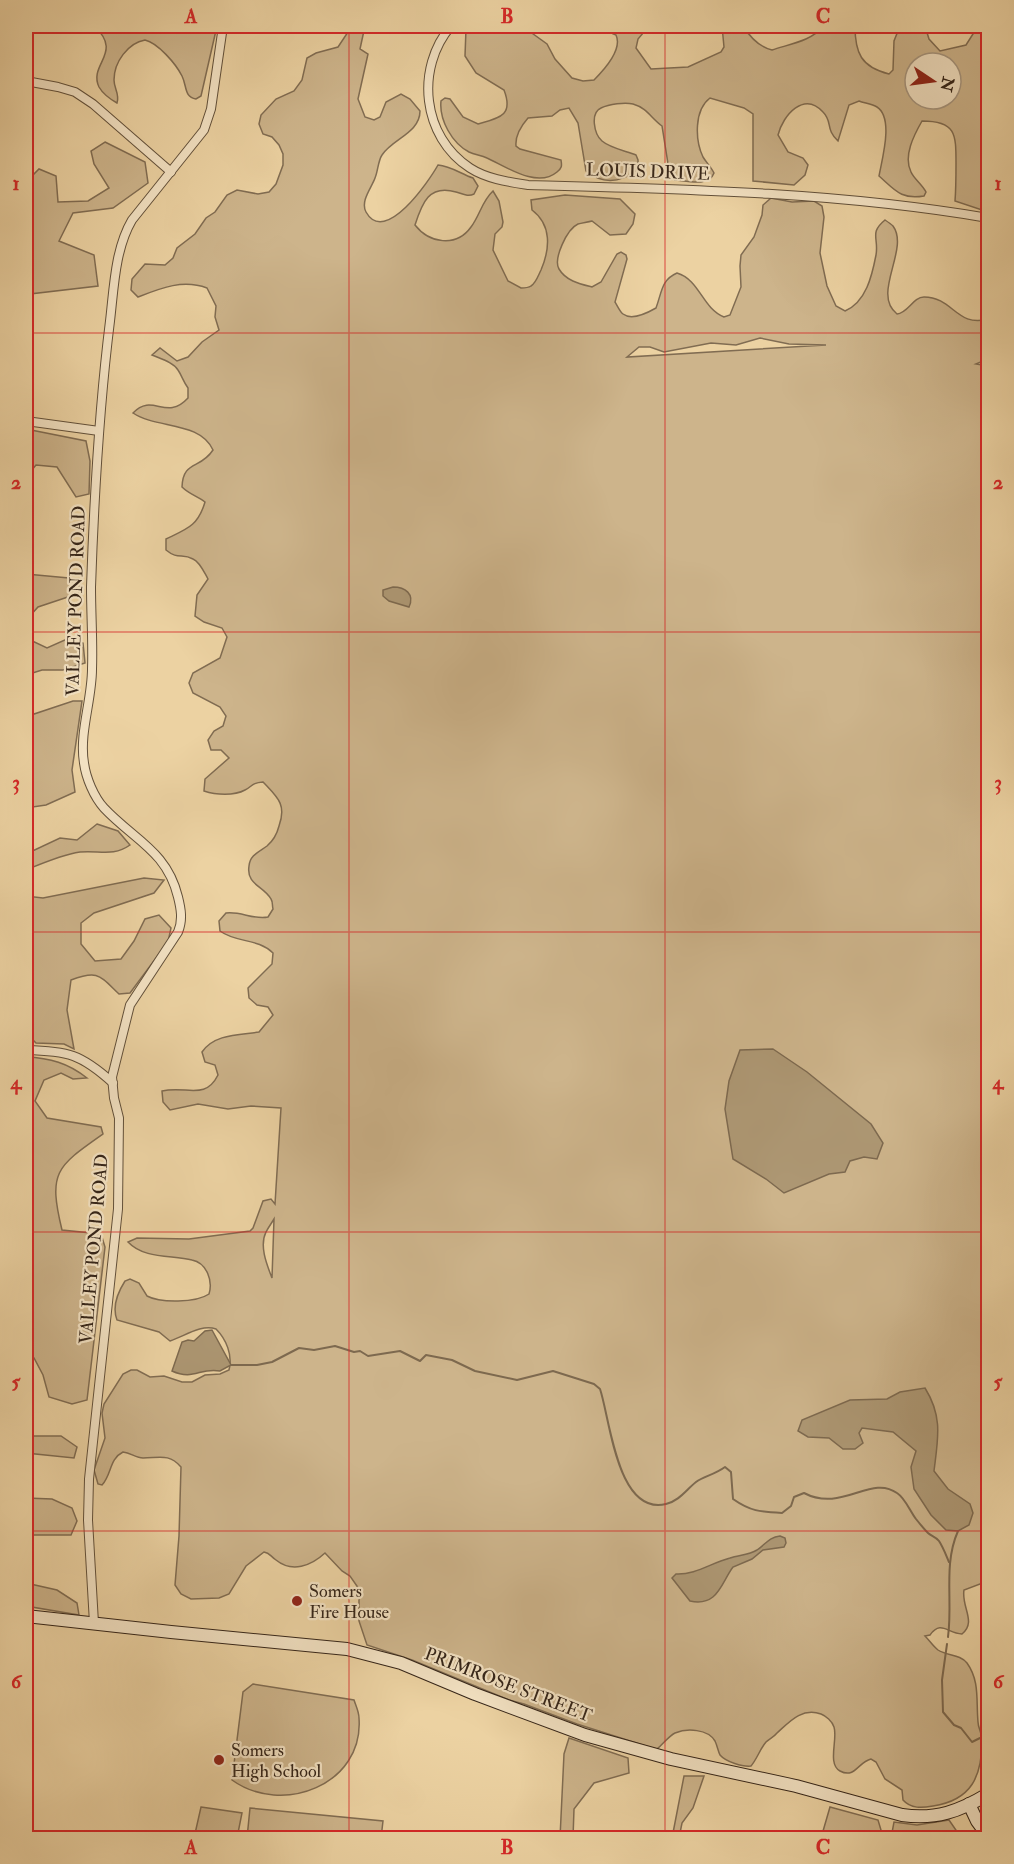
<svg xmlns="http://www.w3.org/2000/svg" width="1014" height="1864" font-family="'IM FELL Double Pica',serif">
	<rect width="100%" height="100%" fill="#ecd2a2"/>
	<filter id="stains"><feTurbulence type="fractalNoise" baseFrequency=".00333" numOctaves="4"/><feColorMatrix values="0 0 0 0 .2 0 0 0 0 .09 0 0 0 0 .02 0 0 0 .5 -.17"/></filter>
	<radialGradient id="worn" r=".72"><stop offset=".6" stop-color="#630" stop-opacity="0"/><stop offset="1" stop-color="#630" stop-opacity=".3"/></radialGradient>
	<g fill="#cdb48b" stroke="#806c52" stroke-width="1.5" fill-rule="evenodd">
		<path d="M94,26h123l-16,70 -5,3c-12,-2 -9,-13 -14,-23 -6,-12 -24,-33 -37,-36 -17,3 -31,22 -31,40 0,9 6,14 3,23 -7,-4 -14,-9 -18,-16 -11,-23 25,-34 -5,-61z"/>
		<path d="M345,26h20l-5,23 8,5 -10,45 7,18 9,3 6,-3 6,-15 15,-8 9,5 10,12c0,22 -28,28 -38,44 -4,6 -4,16 -7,23 -3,9 -15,23 -9,34 19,34 63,-31 72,-47 13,1 23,9 35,13l5,8 -4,8c-6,3 -11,0 -18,-2 -27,-8 -34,11 -41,33 14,18 41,23 56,2 9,-12 11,-26 22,-36l6,10 4,21 -1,5 -7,7 -2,16 15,31 13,7c3,0 7,0 10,-2 5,-3 7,-10 10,-16 9,-21 11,-45 -9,-60l-1,-10 34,-5 55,4 15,15 -2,10 -7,10 -16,1 -18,-14c-4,1 -10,2 -14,3 -11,5 -25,35 -19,45 7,12 21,15 33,18l9,-5 16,-28 4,-2 5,3 1,4 -12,43c2,3 5,10 8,12 9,7 26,-2 33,-6 6,-16 5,-28 21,-35 23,7 25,35 47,44l6,-2 11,-28 -1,-21 1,-11 13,-18 8,-22 1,-10 8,-7 21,4 22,-1 8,5 2,11 -4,36 7,33 9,20 9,5c21,-9 27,-35 31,-56 3,-17 -7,-22 9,-35 3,2 6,4 8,6 17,23 -22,68 4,88 11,-1 16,-17 27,-17 29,0 33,31 64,22v40l-12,5 12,2v1215l-24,9c-3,17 13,32 -2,44 -15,-1 -21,-14 -32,1l-5,1c4,4 8,10 13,14 9,6 22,4 29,13 13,18 9,38 11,59 0,6 4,11 4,18 0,36 -10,60 -49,66 -11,2 -22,3 -30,-6l-1,-10 -17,-11 -9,-17 -5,-3c-13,3 -16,20 -31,12 -13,-7 -2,-32 -6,-44 -2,-6 -8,-11 -13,-13 -19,-7 -32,8 -44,19 -3,4 -8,6 -11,9 -6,7 -9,17 -15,24 -8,1 -25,-4 -31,-11 -2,-4 -3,-10 -5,-14 -7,-12 -28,-13 -40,-8 -6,3 -12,11 -18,16l-5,-1 -75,-24 -53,-20 -15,-4 -97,-40 -45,-15 -8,-24v-32l-9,-13 -8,-5 -17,-18c-14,13 -33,20 -49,7 -6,-4 -6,-7 -12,-8l-18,14 -17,28 -10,4 -28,1 -10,-5 -6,-9 4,-49 2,-69c-12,-14 -22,-9 -38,-9 -7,0 -12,-5 -20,-6 -14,7 -11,22 -21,33l-4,-1 -4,-14 11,-32 -3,-25 2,-9 19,-30 8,-4h6l13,7 14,-1 18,6h10l13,-7 15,-1 9,-4c4,-15 -3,-31 -13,-41 -15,-5 -31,7 -46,12l-11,-9 -42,-12c-5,-13 1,-28 8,-39l5,-2 9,4 8,13c13,7 49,7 62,-2 4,-13 -2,-31 -17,-34 -21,-5 -48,-1 -64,-18l9,-4 52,1 61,-8 3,-3 10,-27 8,-2 4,5 6,-96 -30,-2 -23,3 -30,-5 -28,6 -7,-8 -1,-11c24,-6 43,10 56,-16l-3,-10 -10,-3 -3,-10c12,-18 37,-17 57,-20l14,-17 -5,-8 -11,-2 -8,-7 -1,-10 24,-24 1,-11c-15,-15 -37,-10 -53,-22l-1,-10 7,-8c15,-2 27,7 42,4l5,-8c-1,-4 0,-7 -2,-10 -7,-13 -25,-14 -22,-33 1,-11 10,-14 18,-20 7,-6 10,-12 12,-20 8,-22 -2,-29 -16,-44 -12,1 -10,4 -18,8 -11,6 -29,5 -41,1l1,-12 24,-21 -8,-8h-10l-3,-10 6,-9 9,-5 3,-10 -6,-9 -27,-14 -4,-10 4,-10 27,-15 7,-21 -5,-9 -18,-6 -9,-6 2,-21 11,-16c-4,-7 -8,-17 -15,-20 -11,-6 -15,1 -27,-9v-11c21,-10 32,-13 39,-37 -8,-6 -16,-8 -23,-15 1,-27 18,-17 31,-37 -13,-29 -56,-21 -80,-37 20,-21 33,9 55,-15v-10c-5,-7 -6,-12 -10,-18 -5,-8 -17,-11 -26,-15l8,-7 17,13 11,-4 14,-15 17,-12 -4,-13 1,-11 -9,-18c-24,-9 -46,0 -69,9l-7,-7 1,-11 13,-15 20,1 8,-7 4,-10 18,-14 11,-16 9,-6 12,-17 10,-5 21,4 11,-2 7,-8 7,-19v-11l-4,-9 -7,-8 -9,-3 -4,-10 2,-9 15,-16 18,-8 8,-11 5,-22 9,-5 22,-6 12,-18zM760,338l29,6 37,1 -199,12 12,-10h11l14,5 47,-9 25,2zM274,1219l-2,59c-5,-13 -13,-32 -6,-46 2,-4 5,-8 8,-13z"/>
		<path d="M468,26h54l25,18 8,15 17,19 11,3 11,-1c10,-10 29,-30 22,-45l-21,-9h54l-11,13 -2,9 15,21 37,-2 33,-15 3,-5 -2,-21h21c7,11 16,21 29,24 18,-6 40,-9 51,-24h32c0,27 6,41 34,48l4,-4 1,-29 6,-15h25l4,13 11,12 26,-6 12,-19h10v186l-33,-11c1,-12 1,-25 1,-38 0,-29 0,-42 -34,-42 -8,14 -19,35 -11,51 3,7 11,12 15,20l-2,4c-23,4 -29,-6 -45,-20 3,-17 15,-58 -2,-69 -5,-3 -13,-4 -18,-6l-10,4 -11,36c-13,-12 -5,-19 -15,-29 -19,-21 -40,3 -45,23l10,17 15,6 5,7 -3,10 -11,10 -41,-4v-67l-9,-6 -34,-10c-16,12 -15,42 -7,59 3,5 8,10 11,16 -5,14 -27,8 -39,7l-6,-10 -7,-44c-11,-8 -15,-18 -29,-22 -8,-2 -24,0 -32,4 -11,5 -7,26 1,33 8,7 24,10 34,14l2,5v10c-18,13 -35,15 -52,1l-8,-48 -9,-15 -9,2 -8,6 -24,2c-7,8 -13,17 -12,28l4,3 41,11c1,6 1,8 -4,12 -20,17 -52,-6 -70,-14 -6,-3 -12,-3 -18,-6 -17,-9 -30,-32 -28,-51l4,-3 5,1 13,18 15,7c21,-6 36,-8 26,-34l-28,-17 -11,-17 1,-27zM915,63h36v36h-36z"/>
		<polygon points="105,142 145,162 148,183 113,208 73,213 59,241 94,255 98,286 30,294 26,308 26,182 39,169 56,176 58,202 88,201 109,188 94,164 91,151"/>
		<polygon points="26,429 86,441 90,461 89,494 76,497 57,467 36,465 26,477"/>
		<polygon points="26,574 69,578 80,582 80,593 38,607 29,617 28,639 47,648 67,639 83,643 85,663 63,670 42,670 26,675 26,679"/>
		<polygon points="73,701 82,701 72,770 75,792 46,805 26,808 26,703 34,714"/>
		<path d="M97,824l21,7 12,14c-17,12 -31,5 -50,7 -19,3 -37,11 -54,18v-16l34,-16 17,2z"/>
		<path d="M144,878l20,2 -10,13 -60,20 -13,10v21l14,17 26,-2 13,-18 11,-22 14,-4 12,13 -3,14 -38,51 -11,1c-20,-19 -21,-24 -48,-14l-4,30 7,39 -10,-5 -28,-1 -10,-10v-137l17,2z"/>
		<path d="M26,1057c24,1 42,6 61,21l-14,1 -12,-6 -17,7 -9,21 12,17 54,9 2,7c-47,33 -55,38 -41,96l39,4 4,13 -18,153 -15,4 -23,-7 -6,-22 -9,-17 -8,-1z"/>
		<polygon points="26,1436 61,1436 77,1447 74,1458 26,1453"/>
		<polygon points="26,1498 52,1499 72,1508 77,1521 71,1535 26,1535"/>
		<polygon points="26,1583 57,1590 77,1603 79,1615 26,1606"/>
		<path d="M253,1684l101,16c2,6 5,12 5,18 5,67 -77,98 -127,62l11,-88z"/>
		<polygon points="569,1738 628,1758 629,1773 594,1783 574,1809 573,1838 560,1838 564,1754"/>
		<polygon points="684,1776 704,1776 693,1808 682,1823 679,1838 672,1838"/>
		<polygon points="201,1807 242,1813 237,1838 194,1838"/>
		<polygon points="830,1807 878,1820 881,1830 879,1838 821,1838"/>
		<polygon points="250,1808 383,1821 381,1838 247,1838"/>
		<polygon points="949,1820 958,1833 959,1838 891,1838 894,1822 917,1825"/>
	</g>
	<g fill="#ad9773" stroke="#7d694f" stroke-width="1.5">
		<path d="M393,587c12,0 22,7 16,20l-20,-6 -6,-5v-6z"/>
		<polygon points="773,1049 807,1072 871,1124 883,1143 877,1159 864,1157 850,1161 845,1172 829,1174 784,1193 766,1179 733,1159 725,1109 729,1081 740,1050"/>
		<path d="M212,1330l19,35 -11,6c-20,-4 -26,10 -48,0l10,-29 6,-2 6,1 11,-10z"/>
		<path d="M925,1388c18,29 13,50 9,83l14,18 22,15 3,9 -4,12 -11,6 -12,-1 -15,-15 -17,-26 -3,-22 5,-16 -23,-19 -31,-4 -3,5 4,10 -8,6h-12l-14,-11 -21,-1 -10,-6 4,-11 48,-20 37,-1 13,-7z"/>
		<path d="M780,1536l5,2 1,5 -2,4 -21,3 -11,9 -19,8c-12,16 -15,40 -43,34l-18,-23 4,-4c19,1 35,-11 54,-16 9,-3 19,-3 27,-8 9,-6 12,-13 23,-14z"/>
	</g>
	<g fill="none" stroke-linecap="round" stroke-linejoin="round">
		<g stroke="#7d694f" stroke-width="2">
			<path d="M231,1365h26l15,-3 27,-14 15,2 21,-4 19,6 6,-1 8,5 32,-5 20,10 6,-6 26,5 23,11 42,9 36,-9 41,13 6,5c10,29 17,127 66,115 13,-3 20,-14 30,-22 8,-6 18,-7 29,-15l6,5 2,27c17,12 27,13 49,14l9,-7 3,-9 10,-4c38,20 67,-19 93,0 8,5 13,18 19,26 4,5 8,10 12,14 3,3 8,4 11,8 4,6 7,14 10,21"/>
			<path d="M948,1637c5,-36 -5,-72 10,-106"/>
			<polyline points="947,1644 942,1680 943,1712 954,1725 961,1728 972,1742 980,1738 988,1738"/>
		</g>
		<g stroke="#62503a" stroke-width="10">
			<g id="minor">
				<path d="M451,26c-36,42 -29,111 19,142 17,11 39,14 58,17 154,4 308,7 460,33"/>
				<polyline points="26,81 58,87 75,92 93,104 171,172"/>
				<polyline points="26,421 99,431"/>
				<path d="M26,1050c42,1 55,4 87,33"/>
				<path d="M94,1623l-6,-103 1,-41 29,-270 1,-91 -5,-20 -2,-21 18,-72 48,-73c5,-12 3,-23 0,-35 -11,-46 -44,-57 -74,-89 -10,-11 -18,-30 -20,-45 -5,-30 8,-63 8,-94 1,-27 -1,-54 -1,-82 3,-88 8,-178 19,-266 4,-34 5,-72 22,-101l72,-90 7,-21 12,-83"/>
			</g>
		</g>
		<g stroke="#342418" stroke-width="14">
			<g id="secondary">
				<path d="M26,1616l145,16 176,17 54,14 74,31 110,41 86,24 125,27 106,29c34,5 58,-4 86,-21"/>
				<polyline points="969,1804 977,1821 988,1836"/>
			</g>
		</g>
		<use href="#minor" stroke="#f3e2c3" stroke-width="8"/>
		<use href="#secondary" stroke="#f3e2c3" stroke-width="12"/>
	</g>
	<path fill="none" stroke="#d62828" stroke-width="1.5" stroke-opacity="0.55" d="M349,26v1812M665,26v1812M26,333h962M26,632h962M26,932h962M26,1232h962M26,1531h962"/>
	<g fill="#8f2418" stroke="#f3e2c3" stroke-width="2">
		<circle cx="297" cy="1601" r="6"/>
		<circle cx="219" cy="1760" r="6"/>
	</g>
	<g text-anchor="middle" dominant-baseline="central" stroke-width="4.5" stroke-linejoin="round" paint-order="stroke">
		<g font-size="18" fill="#342418" stroke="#f3e2c3">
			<text transform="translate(648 172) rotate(2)">LOUIS DRIVE</text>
			<text transform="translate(76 601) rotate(-88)">VALLEY POND ROAD</text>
			<text transform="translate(94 1249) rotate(-85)">VALLEY POND ROAD</text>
			<text transform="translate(508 1685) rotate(21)">PRIMROSE STREET</text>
		</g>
		<g font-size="18" fill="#342418" stroke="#f3e2c3" text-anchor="start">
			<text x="309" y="1591">Somers<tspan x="309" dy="21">Fire House</tspan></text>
			<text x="231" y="1750">Somers<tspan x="231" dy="21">High School</tspan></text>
		</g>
	</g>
	<rect width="1014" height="1864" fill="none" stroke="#ecd2a2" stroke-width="66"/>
	<g transform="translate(933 81) rotate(103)"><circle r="28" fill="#f3e2c3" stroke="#a7967f" stroke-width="1.5"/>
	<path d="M0-4.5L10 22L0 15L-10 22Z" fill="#8f2418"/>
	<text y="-9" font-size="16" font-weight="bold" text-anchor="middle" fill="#342418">N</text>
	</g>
	<rect x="33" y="33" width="948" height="1798" fill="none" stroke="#d62828" stroke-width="2"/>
	<g font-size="20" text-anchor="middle" font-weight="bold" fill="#d62828">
		<text x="191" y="23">A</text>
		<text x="507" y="23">B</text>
		<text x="823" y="23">C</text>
		<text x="16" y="190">1</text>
		<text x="998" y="190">1</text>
		<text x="16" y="489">2</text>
		<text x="998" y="489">2</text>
		<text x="16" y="789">3</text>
		<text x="998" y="789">3</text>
		<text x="16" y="1089">4</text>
		<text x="998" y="1089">4</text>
		<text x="16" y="1388">5</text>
		<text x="998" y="1388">5</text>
		<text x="16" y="1688">6</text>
		<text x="998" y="1688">6</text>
		<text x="191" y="1854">A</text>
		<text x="507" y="1854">B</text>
		<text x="823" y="1854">C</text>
	</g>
	<rect width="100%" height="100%" filter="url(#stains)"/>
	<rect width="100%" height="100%" fill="url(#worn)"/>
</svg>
